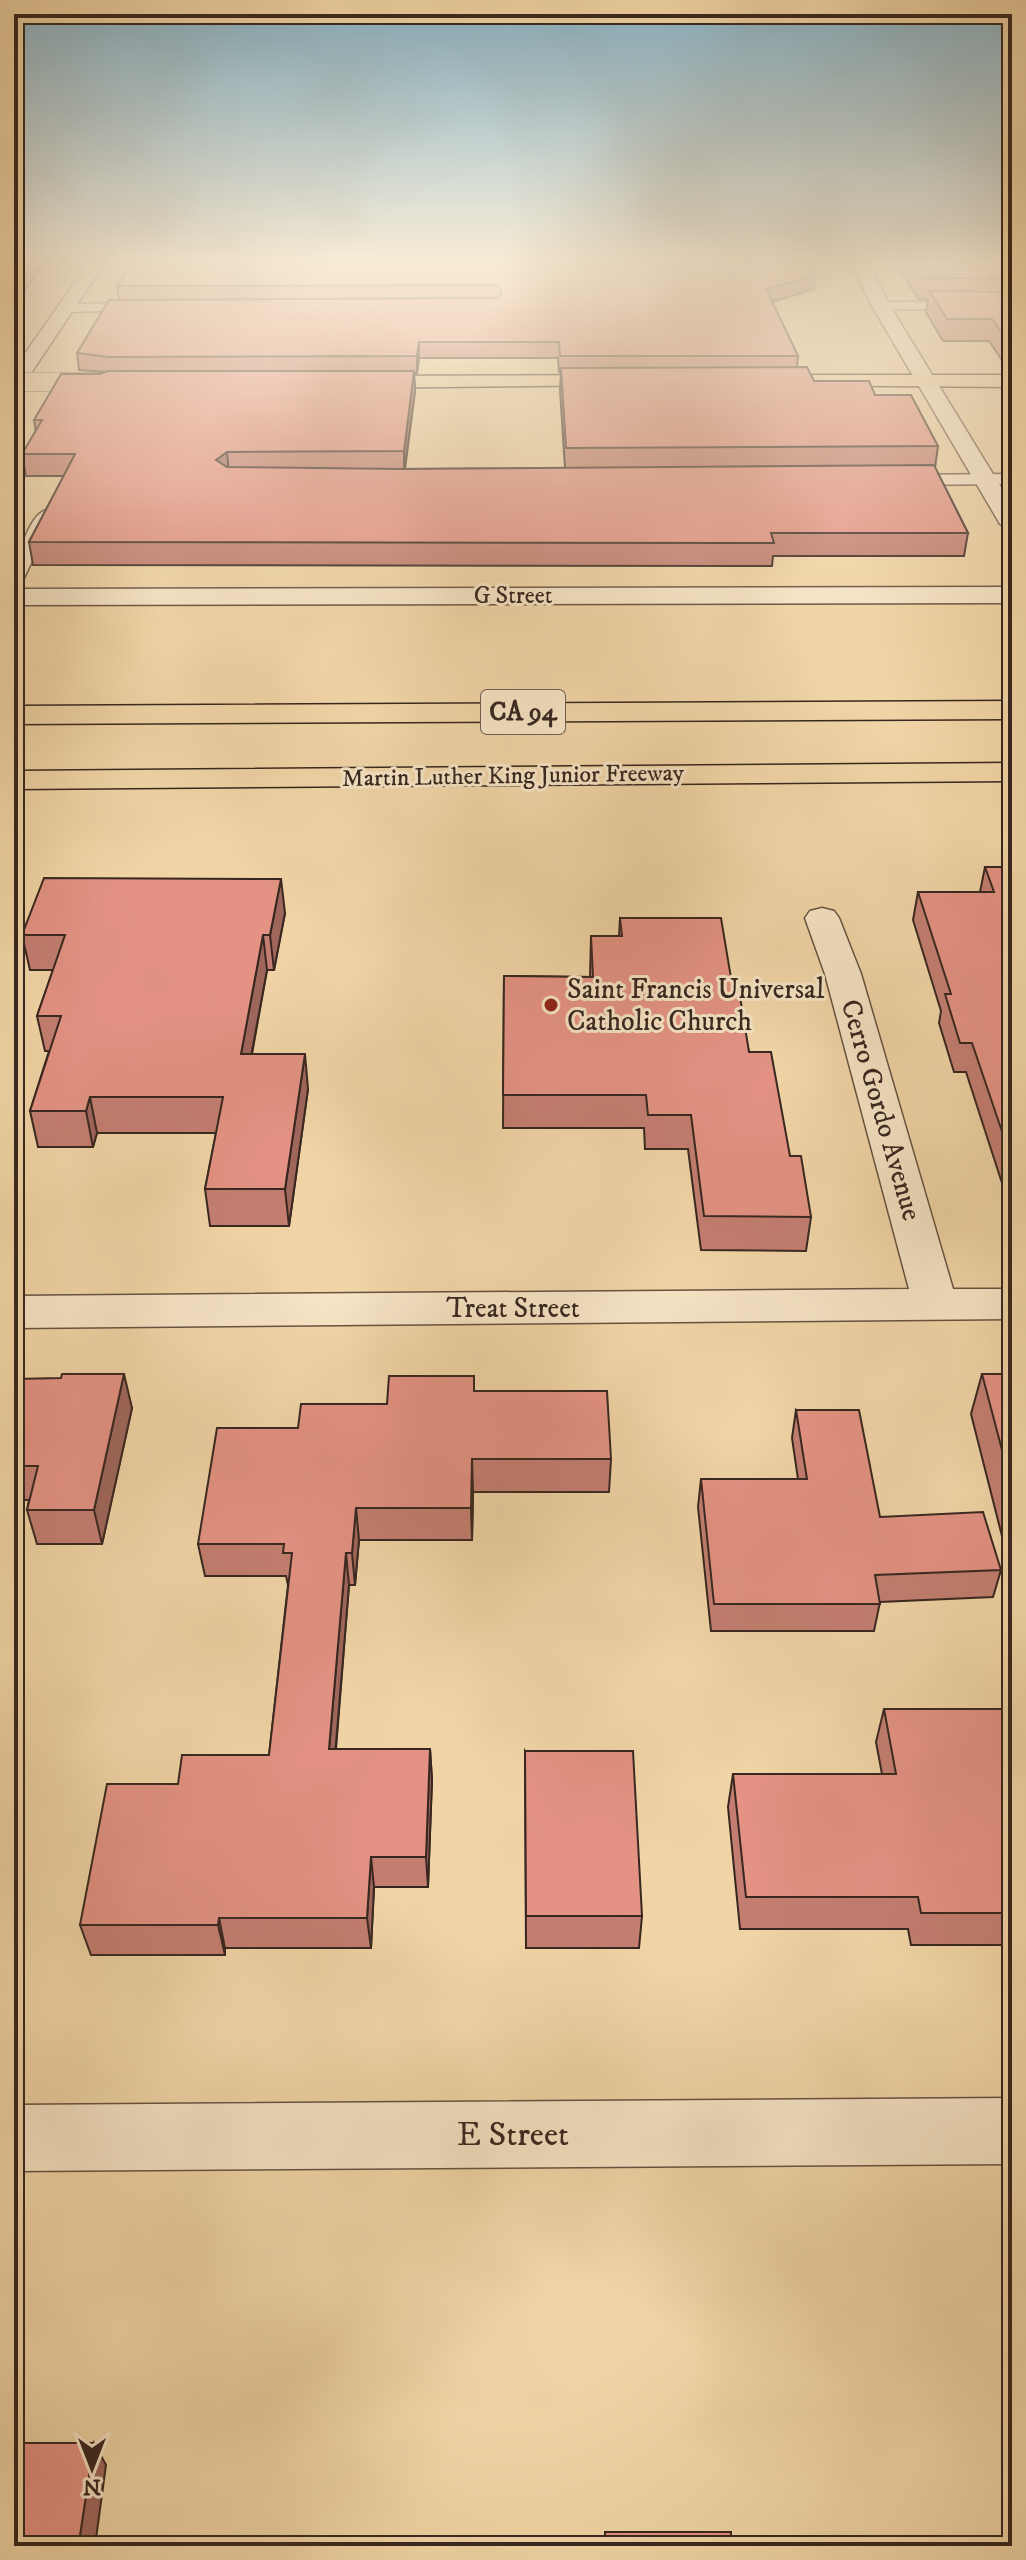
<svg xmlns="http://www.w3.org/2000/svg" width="1026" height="2560" font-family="'IM FELL DW Pica',serif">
	<rect width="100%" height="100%" fill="#f0d4a5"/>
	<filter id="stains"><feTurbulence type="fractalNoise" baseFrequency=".0025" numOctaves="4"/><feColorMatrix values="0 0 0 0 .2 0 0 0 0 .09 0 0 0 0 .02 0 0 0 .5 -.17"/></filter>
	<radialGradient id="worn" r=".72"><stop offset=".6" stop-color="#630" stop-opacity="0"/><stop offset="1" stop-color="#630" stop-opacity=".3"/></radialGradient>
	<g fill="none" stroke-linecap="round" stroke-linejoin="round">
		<g stroke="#665241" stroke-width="3">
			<g id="lane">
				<polygon points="881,302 1012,302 1012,310 877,309 877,303"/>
				<polygon points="143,303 147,304 147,310 65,312 59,308 65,304"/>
				<polygon points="1012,474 1012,484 902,485 894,480 902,475"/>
				<path d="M46,510l8,5 -31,65 -9,5c0,-18 13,-69 32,-75z"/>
			</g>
		</g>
		<g stroke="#665241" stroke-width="3">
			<g id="street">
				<polygon points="852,264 868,264 890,306 1012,505 1012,531 1000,524 872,306"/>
				<polygon points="1012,587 1012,603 14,605 14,589"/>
				<polygon points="822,908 834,911 839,918 861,974 953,1289 1012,1289 1012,1319 14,1328 14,1296 909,1289 825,974 805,918 810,911"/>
				<polygon points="1012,2098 1012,2164 14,2171 14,2105"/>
			</g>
		</g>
		<g stroke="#382720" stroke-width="3">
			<polygon id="secondary" points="88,264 104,264 21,388 14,390 14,369"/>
		</g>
		<g stroke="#382720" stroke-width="3">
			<g id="primary">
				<polygon points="622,375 629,377 632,381 629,385 354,388 344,382 354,376"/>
				<polygon points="754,375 1012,375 1012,387 747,385 744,381 747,377"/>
			</g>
		</g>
		<g stroke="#382720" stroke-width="3">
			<g id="highway">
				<polygon points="1012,701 1012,719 14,724 14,706"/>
				<polygon points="1012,763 1012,781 14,789 14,771"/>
			</g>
		</g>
		<use href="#lane" fill="#f5e3c4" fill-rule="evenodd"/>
		<use href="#street" fill="#f5e3c4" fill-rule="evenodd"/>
		<use href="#secondary" fill="#f5e3c4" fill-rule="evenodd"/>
		<use href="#primary" fill="#f0d4a5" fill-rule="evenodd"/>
		<use href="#highway" fill="#f0d4a5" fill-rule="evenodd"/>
		<g stroke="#382720" stroke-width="20" stroke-linecap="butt">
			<polyline id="primary-bridge" points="14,382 103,382"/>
		</g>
		<use href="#primary-bridge" stroke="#f0d4a5" stroke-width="19"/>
	</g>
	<g fill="#c37e71" stroke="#382720" stroke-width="2" fill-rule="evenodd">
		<polygon points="897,264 1012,264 1012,372 1010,372 989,341 943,341 926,312 928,299 918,299"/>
		<path d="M815,275l-1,14 -42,13 26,54 -1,11 17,14 61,14 63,51 -3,22 33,65 -4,23h-191l-1,10 -739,-1 -4,-23 35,-66h-38l-4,-22 14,-22 -2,-12 66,-46 5,-2 -26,-2 -2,-17 42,-53 -2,-14zM419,358h139l1,14h2l-1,18 5,78 -160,1 10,-78 -1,-18h3z"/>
		<polygon points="985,867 1012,867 1012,1214 966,1072 954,1072 939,1023 941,1011 913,920 918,892 980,892"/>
		<polygon points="285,913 274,970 267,970 252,1054 308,1089 289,1226 210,1226 205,1189 216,1133 97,1133 93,1147 38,1147 30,1111 49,1051 45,1051 37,1016 53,970 30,970 22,935"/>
		<polygon points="620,918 731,978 749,1052 790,1156 811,1217 806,1251 701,1250 688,1149 645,1149 644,1128 503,1128 504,976 590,977 591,936 619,936"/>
		<polygon points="982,1374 1012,1374 1012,1544 1004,1544 971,1414"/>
		<polygon points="474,1376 474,1391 611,1459 609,1492 473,1492 472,1540 359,1540 355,1585 349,1585 336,1749 430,1749 432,1780 428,1887 374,1887 371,1948 225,1948 225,1955 91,1955 80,1925 178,1784 269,1755 288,1585 286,1576 205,1576 198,1544 298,1428 387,1404"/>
		<polygon points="14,1379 132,1408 102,1544 37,1544 27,1510 29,1500 14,1500"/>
		<polygon points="796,1410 880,1517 1001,1570 993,1597 880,1602 874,1631 711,1631 698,1507 701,1479 798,1479 792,1438"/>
		<polygon points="884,1709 1012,1709 1012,1945 911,1945 908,1929 740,1929 728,1807 733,1774 882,1774 876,1742"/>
		<polygon points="525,1751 642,1916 639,1948 526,1948"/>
	</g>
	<g fill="#9f665c" stroke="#382720" stroke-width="2">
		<polygon points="26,264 44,264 14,305 14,280"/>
		<polygon points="815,275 814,289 765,304 766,289"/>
		<polygon points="419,342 419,358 417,373 417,356"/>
		<polygon points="414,371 415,391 404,473 404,451"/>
		<polygon points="227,452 229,473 216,460"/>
		<polygon points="281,879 285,913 274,970 270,935"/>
		<polygon points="263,935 267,970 245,1089 241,1054"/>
		<polygon points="305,1054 308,1089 289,1226 285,1189"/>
		<polygon points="90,1097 97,1133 93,1147 86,1111"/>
		<polygon points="124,1374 132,1408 102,1544 94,1510"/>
		<polygon points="472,1459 473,1492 472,1540 471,1508"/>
		<polygon points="356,1508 359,1540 355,1585 352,1553"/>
		<polygon points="346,1553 349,1585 333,1780 329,1749"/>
		<polygon points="430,1749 432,1780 428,1887 426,1857"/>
		<polygon points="371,1857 374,1887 371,1948 367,1918"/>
		<polygon points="219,1918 225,1948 225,1955 218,1925"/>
		<polygon points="94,2443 106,2465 95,2546 79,2542"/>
	</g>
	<g fill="#e39283" stroke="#382720" stroke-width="2">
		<polygon points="14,264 26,264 14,280"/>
		<polygon points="131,264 810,264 815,275 766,289 798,356 560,356 559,342 419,342 417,356 109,357 77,353 109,300 498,298 501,295 500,287 494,285 117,286"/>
		<polygon points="912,264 1012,264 1012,278 921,278"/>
		<polygon points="929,291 1012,292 1012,347 992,319 947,319"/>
		<polygon points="807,367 814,381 869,381 875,395 911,395 938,446 566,448 561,368"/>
		<polygon points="108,371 414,371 404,451 227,452 216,460 227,467 401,469 934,465 968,533 771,533 774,543 29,542 75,454 22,454 42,420 34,420 61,374 100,374"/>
		<polygon points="985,867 1012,867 1012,1161 972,1043 960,1043 945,994 951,994 918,892 994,892"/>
		<polygon points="44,878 281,879 270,935 263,935 241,1054 305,1054 285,1189 205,1189 223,1097 90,1097 86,1111 30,1111 61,1016 37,1016 65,935 22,935"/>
		<polygon points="620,918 721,918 731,978 737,978 749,1052 771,1052 790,1156 801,1156 811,1217 704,1216 691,1115 648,1115 646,1095 503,1095 504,976 593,977 591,936 622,936"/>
		<polygon points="62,1374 124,1374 94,1510 27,1510 38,1466 14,1466 14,1379 61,1378"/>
		<polygon points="982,1374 1012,1374 1012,1488"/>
		<polygon points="389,1376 474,1376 474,1391 607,1391 611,1459 472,1459 471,1508 356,1508 352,1553 346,1553 329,1749 430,1749 426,1857 371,1857 367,1918 219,1918 218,1925 80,1925 107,1784 178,1784 182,1755 269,1755 292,1553 283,1553 284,1544 198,1544 217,1428 298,1428 301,1404 387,1404"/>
		<polygon points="796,1410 859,1410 880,1517 983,1512 1001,1570 875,1575 880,1604 714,1604 701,1479 807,1479"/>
		<polygon points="884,1709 1012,1709 1012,1913 921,1913 918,1897 746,1897 733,1774 896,1774"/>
		<polygon points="525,1751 633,1751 642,1916 526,1916"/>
		<polygon points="14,2443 94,2443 79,2542 273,2542 273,2546 14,2546"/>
		<polygon points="605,2532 731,2532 731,2542 948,2542 948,2546 381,2546 381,2542 605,2542"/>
	</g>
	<linearGradient id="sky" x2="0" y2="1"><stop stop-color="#89b6cc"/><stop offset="0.42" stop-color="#f8ecd6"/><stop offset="1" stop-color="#f8ecd6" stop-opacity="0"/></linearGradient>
	<rect width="1026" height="622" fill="url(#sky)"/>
	<circle fill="#8f2418" stroke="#f5e3c4" stroke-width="3" cx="551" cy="1005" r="8"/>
	<g text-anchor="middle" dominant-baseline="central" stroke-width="6" stroke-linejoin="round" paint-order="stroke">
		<g font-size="24" fill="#382720" stroke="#f5e3c4">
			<text x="513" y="596">G Street</text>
			<text transform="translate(513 776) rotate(-1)">Martin Luther King Junior Freeway</text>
		</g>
		<rect fill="#f5e3c4" stroke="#715f51" stroke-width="2" x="481" y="690" width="84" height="44" rx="6"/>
		<g font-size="26" font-weight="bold" fill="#382720">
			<text x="523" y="712">CA 94</text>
		</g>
		<g font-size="28" fill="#382720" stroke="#f5e3c4" text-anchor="start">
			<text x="567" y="989">Saint Francis Universal<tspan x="567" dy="32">Catholic Church</tspan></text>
		</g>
		<g font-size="28" fill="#382720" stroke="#f5e3c4">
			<text transform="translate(881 1110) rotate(74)">Cerro Gordo Avenue</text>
			<text x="513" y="1308">Treat Street</text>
		</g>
		<g font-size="34" fill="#382720" stroke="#f5e3c4">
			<text x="513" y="2135">E Street</text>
		</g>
	</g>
	<rect width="1026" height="2560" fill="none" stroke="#f0d4a5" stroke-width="48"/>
	<rect x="16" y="16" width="994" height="2528" fill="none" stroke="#382720" stroke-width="4"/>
	<rect x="24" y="24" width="978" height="2512" fill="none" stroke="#382720" stroke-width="2"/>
	<g transform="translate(92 2468) rotate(180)" stroke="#f5e3c4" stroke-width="6" paint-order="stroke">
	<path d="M0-6L14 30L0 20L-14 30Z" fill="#382720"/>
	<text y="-12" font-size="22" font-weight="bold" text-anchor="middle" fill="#382720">N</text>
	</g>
	<rect width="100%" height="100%" filter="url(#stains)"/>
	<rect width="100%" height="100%" fill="url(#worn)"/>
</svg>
